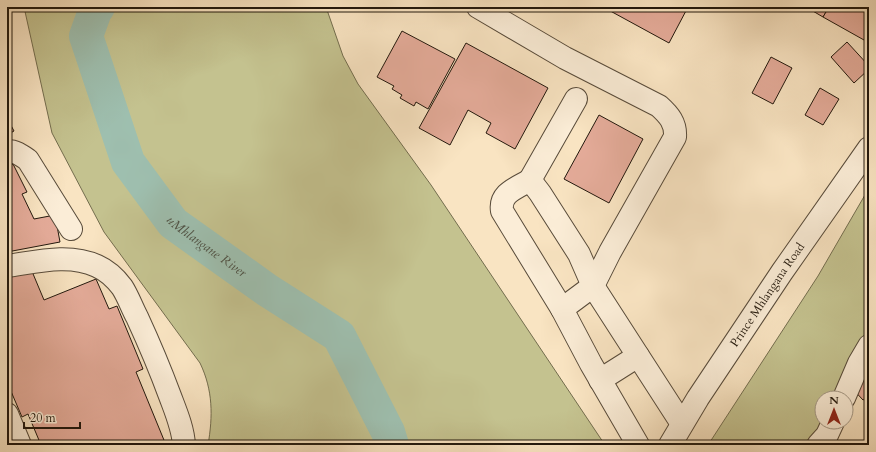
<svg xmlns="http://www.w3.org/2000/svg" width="876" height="452" font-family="Cardo,serif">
	<rect width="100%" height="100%" fill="#f9e4c2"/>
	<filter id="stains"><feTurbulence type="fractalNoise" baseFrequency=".005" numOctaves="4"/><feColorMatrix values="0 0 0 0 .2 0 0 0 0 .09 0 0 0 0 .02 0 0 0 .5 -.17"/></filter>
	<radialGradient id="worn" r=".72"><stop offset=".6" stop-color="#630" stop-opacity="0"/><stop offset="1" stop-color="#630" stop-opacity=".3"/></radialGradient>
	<g fill="#c4c28f" stroke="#736d4e">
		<path d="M24,7h302l17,49 15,28 73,101 174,260h-397c5,-29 5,-55 -8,-82l-96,-131 -52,-99z"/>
		<polygon points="869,188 869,333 858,346 835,398 822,398 822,422 809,445 708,445 818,276"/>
	</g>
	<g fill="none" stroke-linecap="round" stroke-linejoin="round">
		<path stroke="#9ebfaf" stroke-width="34" id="s1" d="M98,7l-3,4 -9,25 42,126 45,61 94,67 72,46 49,96 4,13"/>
	</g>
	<g fill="#e4ab99" stroke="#22180d">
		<polygon points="603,7 688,7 669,43"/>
		<polygon points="806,7 829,7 823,17"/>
		<polygon points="829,7 869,7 869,30 864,40 823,17"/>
		<polygon points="402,31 455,59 428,109 416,102 414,106 400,98 402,95 392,89 394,86 377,77"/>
		<polygon points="847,42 869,66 869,69 854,83 831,57"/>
		<polygon points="466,43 548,88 515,149 486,133 491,123 468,110 450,145 419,128"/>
		<polygon points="771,57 792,68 773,104 752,93"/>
		<polygon points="820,88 839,99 823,125 805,115"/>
		<polygon points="599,115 643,139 609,203 564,179"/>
		<polygon points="7,118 14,131 7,135"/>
		<polygon points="13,164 27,192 22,194 34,219 55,215 60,242 7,252 7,167"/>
		<polygon points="31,269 44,300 96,279 109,309 117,306 143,369 136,372 166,445 41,445 28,414 22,417 7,382 7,278"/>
		<polygon points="869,370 869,401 867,402 865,399 863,400 850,386"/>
	</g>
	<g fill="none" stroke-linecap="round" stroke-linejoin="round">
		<g stroke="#584b3a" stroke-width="24">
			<g id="minor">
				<path d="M478,7l87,51 94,48c10,9 17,17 16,31l-65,115 -17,34 -31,23 29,55 47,81"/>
				<path d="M7,151c9,0 14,4 21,9l43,69"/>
				<polyline points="530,180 576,99"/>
				<path d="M7,266c29,-4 62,-13 90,0 9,4 19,13 25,21 6,9 10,21 15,30 12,26 23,52 33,79 6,16 13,32 14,49"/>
				<path d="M562,309l-60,-98c-3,-18 15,-23 28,-31l10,13 39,61 14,32 89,138"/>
				<polyline points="600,380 638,356"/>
				<polyline points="844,398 859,363 869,346"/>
				<polyline points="7,414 20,445"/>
				<path id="s2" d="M670,445l28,-47 84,-126 87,-124"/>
				<polyline points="818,445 827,435 833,422"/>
			</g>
		</g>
		<use href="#minor" stroke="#fbedd7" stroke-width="22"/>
	</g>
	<g text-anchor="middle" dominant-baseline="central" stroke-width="3" stroke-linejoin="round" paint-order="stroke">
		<g font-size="12" fill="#22180d" stroke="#fbedd7">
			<text stroke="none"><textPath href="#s2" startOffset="179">Prince Mhlangana Road</textPath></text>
		</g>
		<g font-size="13" font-style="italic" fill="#4d5246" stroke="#fbedd7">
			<text stroke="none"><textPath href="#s1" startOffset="281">uMhlangane River</textPath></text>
		</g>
	</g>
	<rect width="876" height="452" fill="none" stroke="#f9e4c2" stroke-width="24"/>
	<rect x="8" y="8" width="860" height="436" fill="none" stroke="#22180d" stroke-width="2"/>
	<rect x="12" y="12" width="852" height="428" fill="none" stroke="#22180d"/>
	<g transform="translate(834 410)"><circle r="19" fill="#fbedd7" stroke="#a49886"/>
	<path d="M0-3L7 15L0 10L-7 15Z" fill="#8f2418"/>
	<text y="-6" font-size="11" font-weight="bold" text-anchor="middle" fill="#22180d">N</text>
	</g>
	<path d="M24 422v6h56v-6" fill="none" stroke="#22180d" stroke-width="2"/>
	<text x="30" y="422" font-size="12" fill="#22180d" stroke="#fbedd7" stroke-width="3" paint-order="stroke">20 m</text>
	<rect width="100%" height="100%" filter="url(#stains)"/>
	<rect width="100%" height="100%" fill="url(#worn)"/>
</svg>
